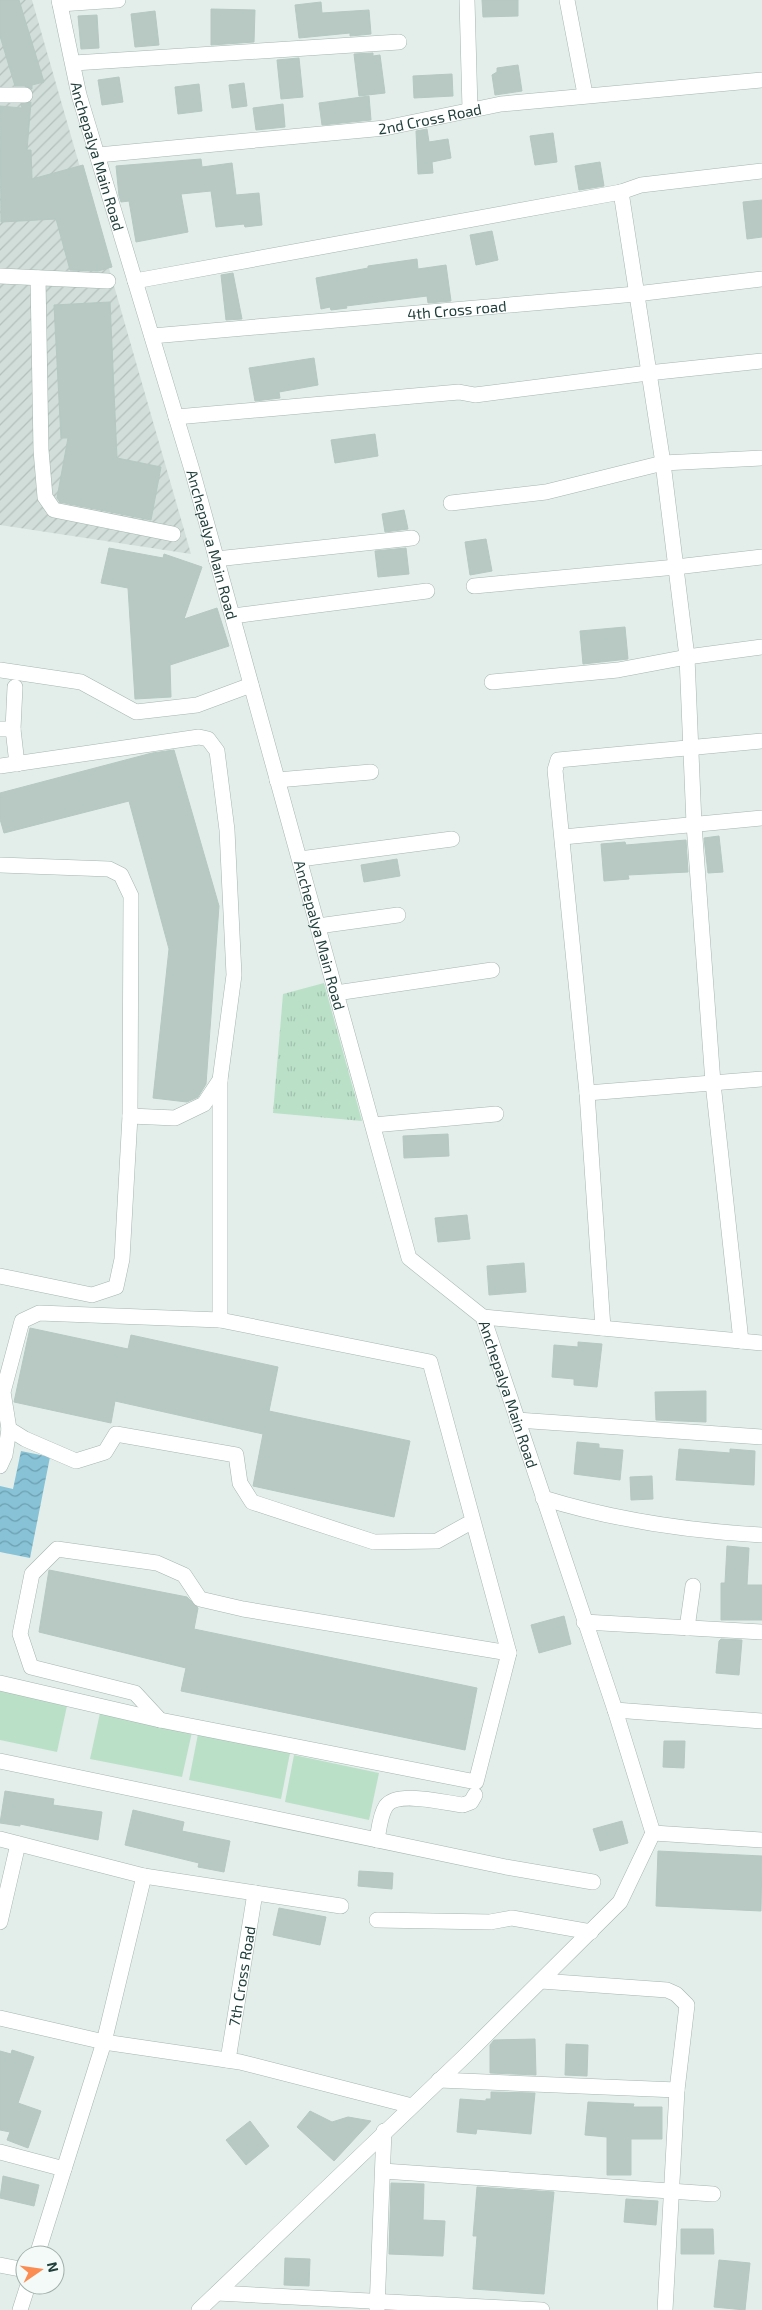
<svg xmlns="http://www.w3.org/2000/svg" width="762" height="2310" font-family="'Exo 2',sans-serif">
	<defs>
		<pattern id="industrial-furrows" width="10" height="10" patternUnits="userSpaceOnUse" patternTransform="scale(1.25)"><rect width="10" height="10" fill="#d1ded9"/><path d="M-1 1l2-2M0 10L10 0M9 11l2-2" fill="none" stroke="#b3c0bb"/></pattern>
		<pattern id="grass-tufts" width="24" height="20" patternUnits="userSpaceOnUse" patternTransform="scale(1.25)"><rect width="24" height="20" fill="#bae0c8"/><path d="M3 7l-1-3M5 7V3M7 7l1-3M15 17l-1-3M17 17v-4M19 17l1-3" fill="none" stroke="#a0c1ad"/></pattern>
		<pattern id="water-waves" width="16" height="10" patternUnits="userSpaceOnUse" patternTransform="scale(1.25)"><rect width="16" height="10" fill="#87c2d6"/><path d="M0 5q4-4 8 0t8 0" fill="none" stroke="#6e9faf"/></pattern>
	</defs>
	<rect width="100%" height="100%" fill="#e3eeea"/>
	<polygon fill="url(#industrial-furrows)" points="0,0 32,0 191,554 0,525"/>
	<polygon fill="url(#grass-tufts)" points="324,983 362,1121 273,1113 283,994"/>
	<g fill="#bae0c8">
		<polygon points="0,1687 68,1701 57,1752 0,1740"/>
		<polygon points="100,1713 192,1732 182,1777 90,1759"/>
		<polygon points="198,1734 290,1753 281,1799 189,1780"/>
		<polygon points="294,1755 379,1773 369,1820 285,1802"/>
	</g>
	<polygon fill="url(#water-waves)" points="21,1451 50,1457 30,1558 0,1552 0,1486 13,1489"/>
	<g fill="#b8c9c3" stroke="#b5c8c2">
		<polygon points="0,0 19,0 44,82 32,85 32,89 25,86 15,86 0,36"/>
		<polygon points="482,0 518,0 518,16 483,17"/>
		<polygon points="321,2 322,13 369,10 371,34 350,36 350,33 299,38 295,5"/>
		<polygon points="211,9 255,10 254,42 211,45"/>
		<polygon points="155,11 159,45 135,47 131,14"/>
		<polygon points="97,15 99,48 81,49 78,16"/>
		<polygon points="373,53 373,56 380,55 385,93 359,96 354,54"/>
		<polygon points="299,58 303,97 281,99 277,60"/>
		<polygon points="518,65 522,91 495,95 492,75 497,72 497,68"/>
		<polygon points="452,74 453,96 414,98 413,76"/>
		<polygon points="119,77 123,102 102,105 98,80"/>
		<polygon points="244,83 247,106 232,108 229,85"/>
		<polygon points="199,84 202,111 178,114 175,87"/>
		<polygon points="369,96 371,120 322,125 319,103"/>
		<polygon points="31,102 27,150 31,150 32,179 83,165 112,267 98,271 70,270 56,219 1,222 0,106 22,108 21,104"/>
		<polygon points="283,104 285,127 256,130 253,108"/>
		<polygon points="427,129 429,142 448,139 451,158 432,162 433,173 418,174 416,131"/>
		<polygon points="553,133 557,162 535,165 530,136"/>
		<polygon points="201,159 202,167 232,163 236,195 259,193 262,225 245,227 244,224 216,227 211,191 181,194 188,232 136,242 129,201 121,202 119,196 116,166"/>
		<polygon points="600,162 604,186 579,190 575,166"/>
		<polygon points="762,200 762,237 747,239 743,202"/>
		<polygon points="492,231 498,260 476,265 470,235"/>
		<polygon points="417,259 418,269 446,265 451,301 428,303 427,296 346,306 347,308 331,310 330,307 321,309 316,278 368,268 368,266"/>
		<polygon points="233,273 242,319 226,320 221,275"/>
		<polygon points="110,302 117,458 161,467 151,520 60,502 57,498 68,438 61,438 54,305"/>
		<polygon points="314,358 318,385 279,392 280,398 255,401 249,368"/>
		<polygon points="375,434 378,456 335,463 331,440"/>
		<polygon points="404,510 408,529 385,532 382,514"/>
		<polygon points="486,539 492,571 470,575 465,542"/>
		<polygon points="109,548 163,558 164,554 202,567 184,619 217,608 229,646 170,665 171,697 135,699 128,588 101,583"/>
		<polygon points="406,548 409,574 378,577 375,551"/>
		<polygon points="625,627 628,659 583,664 580,631"/>
		<polygon points="174,750 219,906 206,1084 198,1097 187,1102 153,1098 169,949 129,801 4,833 0,819 0,793 152,753"/>
		<polygon points="719,836 723,872 708,873 704,838"/>
		<polygon points="686,840 688,872 628,875 629,879 604,881 601,844 625,842 626,845"/>
		<polygon points="397,859 400,876 364,882 361,865"/>
		<polygon points="448,1134 449,1156 404,1158 403,1136"/>
		<polygon points="467,1215 470,1239 438,1242 435,1218"/>
		<polygon points="524,1263 526,1292 489,1295 487,1266"/>
		<polygon points="30,1328 128,1349 131,1335 278,1367 269,1411 410,1441 394,1517 253,1486 263,1434 115,1401 111,1423 14,1402"/>
		<polygon points="578,1342 602,1344 597,1387 574,1385 574,1379 552,1377 554,1345 578,1347"/>
		<polygon points="706,1391 706,1422 656,1420 655,1392"/>
		<polygon points="577,1442 599,1444 599,1448 623,1450 620,1480 574,1474"/>
		<polygon points="679,1449 730,1453 730,1449 755,1451 754,1485 676,1480"/>
		<polygon points="652,1476 653,1499 631,1500 630,1477"/>
		<polygon points="727,1546 749,1548 747,1585 762,1585 762,1620 721,1620 721,1583 725,1583"/>
		<polygon points="49,1570 187,1597 198,1608 194,1629 477,1688 465,1750 181,1691 186,1668 39,1632"/>
		<polygon points="564,1616 571,1644 539,1653 531,1625"/>
		<polygon points="721,1639 742,1640 739,1675 716,1673 719,1641"/>
		<polygon points="664,1741 685,1741 684,1768 663,1767"/>
		<polygon points="5,1791 54,1799 53,1805 102,1812 98,1840 20,1824 20,1826 0,1823"/>
		<polygon points="133,1810 184,1822 182,1831 230,1841 224,1872 198,1867 199,1863 125,1845"/>
		<polygon points="622,1821 628,1843 600,1851 593,1829"/>
		<polygon points="658,1851 762,1856 761,1911 656,1906"/>
		<polygon points="359,1871 393,1873 392,1889 358,1886"/>
		<polygon points="279,1908 326,1917 320,1945 273,1935"/>
		<polygon points="535,2039 536,2075 490,2073 490,2045 494,2040"/>
		<polygon points="566,2044 588,2045 587,2076 565,2075"/>
		<polygon points="12,2050 34,2057 18,2103 41,2111 28,2148 7,2140 10,2132 0,2130 0,2051 11,2054"/>
		<polygon points="491,2092 535,2093 531,2134 477,2129 476,2134 457,2132 460,2099 486,2101 486,2099 491,2099"/>
		<polygon points="588,2102 634,2104 633,2107 662,2107 662,2139 631,2139 631,2175 607,2175 607,2137 585,2135"/>
		<polygon points="310,2111 332,2122 348,2117 371,2121 334,2161 297,2127"/>
		<polygon points="250,2121 269,2146 246,2165 226,2140"/>
		<polygon points="3,2176 39,2185 34,2206 0,2198"/>
		<polygon points="391,2183 424,2184 423,2220 445,2221 443,2256 389,2254"/>
		<polygon points="477,2187 554,2192 544,2294 473,2289 477,2236 473,2236"/>
		<polygon points="626,2199 658,2201 656,2225 624,2222"/>
		<polygon points="681,2229 713,2229 714,2254 681,2254"/>
		<polygon points="285,2258 310,2259 309,2286 284,2285"/>
		<polygon points="719,2260 750,2263 745,2310 714,2307"/>
	</g>
	<g fill="none" stroke-linecap="round" stroke-linejoin="round">
		<g stroke="#a5b6b2" stroke-width="16">
			<g id="minor">
				<path id="s1" d="M59,0l20,95 113,375 217,788 74,59 132,393 38,123"/>
				<polyline points="467,0 470,109"/>
				<polyline points="567,0 585,94"/>
				<polyline points="60,4 118,0"/>
				<polyline points="74,63 399,42"/>
				<polyline points="0,95 25,95"/>
				<path id="s2" d="M98,155l287,-27 116,-24 261,-24"/>
				<polyline points="621,192 663,463 687,657 694,824 713,1083 741,1341"/>
				<polyline points="0,276 108,281"/>
				<polyline points="38,278 41,450 45,497 54,510 173,534"/>
				<polyline points="135,281 621,192 641,185 762,171"/>
				<path id="s3" d="M152,336l484,-42 126,-15"/>
				<polyline points="176,417 459,392 475,395 648,373 762,361"/>
				<polyline points="451,503 546,492 663,463 762,458"/>
				<polyline points="216,559 412,538"/>
				<polyline points="474,586 676,567 762,557"/>
				<polyline points="233,616 427,591"/>
				<polyline points="0,670 81,682 136,712 197,705 251,685"/>
				<polyline points="492,682 618,670 687,657 762,647"/>
				<polyline points="0,729 13,729 15,687"/>
				<polyline points="13,729 17,764"/>
				<polyline points="0,766 199,737 208,739 217,751 227,830 234,975 220,1080 204,1104 175,1118 130,1116"/>
				<polyline points="277,780 371,772"/>
				<polyline points="563,837 762,818"/>
				<polyline points="300,859 452,839"/>
				<polyline points="0,865 109,869 121,875 131,896 130,1116 122,1259 116,1287 92,1295 0,1276"/>
				<polyline points="318,926 398,915"/>
				<polyline points="336,993 492,970"/>
				<polyline points="220,1080 220,1320"/>
				<polyline points="587,1093 555,770 558,760 762,741"/>
				<polyline points="373,1125 496,1114"/>
				<polyline points="483,1317 762,1343"/>
				<polyline points="603,1328 587,1093 762,1079"/>
				<polyline points="517,1420 762,1437"/>
				<polyline points="0,1466 5,1455 9,1429"/>
				<path d="M543,1498c71,22 145,33 219,37"/>
				<polyline points="584,1622 762,1632"/>
				<polyline points="687,1628 693,1586"/>
				<polyline points="0,1683 160,1720 476,1782 509,1653 430,1362 220,1320 39,1313 22,1321 3,1392 9,1429 25,1439 76,1461 105,1452 116,1434 236,1455 240,1483 252,1502 374,1542 437,1541 473,1521"/>
				<polyline points="615,1710 762,1721"/>
				<polyline points="160,1720 135,1693 31,1667 20,1634 32,1574 57,1549 157,1563 184,1575 200,1599 243,1609 509,1653"/>
				<polyline points="0,1761 506,1867 593,1882"/>
				<polyline points="653,1833 762,1840"/>
				<polyline points="0,1839 144,1876 341,1906"/>
				<path d="M377,1840c2,-11 3,-25 9,-34 11,-16 59,-3 77,-1l8,-3 4,-7"/>
				<polyline points="377,1920 490,1922 512,1918 591,1932"/>
				<polyline points="0,1922 18,1844"/>
				<polyline points="541,1981 667,1990 676,1994 687,2005 677,2090 665,2310"/>
				<polyline points="0,2018 104,2042 240,2062 412,2106"/>
				<path id="s4" d="M228,2060l27,-167"/>
				<polyline points="439,2080 677,2090"/>
				<polyline points="0,2152 64,2169"/>
				<polyline points="383,2171 713,2194"/>
				<polyline points="37,2255 104,2042 144,1876"/>
				<polyline points="0,2265 25,2270"/>
				<polyline points="217,2293 542,2310"/>
				<polyline points="377,2309 384,2131"/>
				<polyline points="20,2310 28,2285"/>
				<polyline points="199,2310 466,2055 620,1902 653,1833"/>
			</g>
		</g>
		<use href="#minor" stroke="#fff" stroke-width="15"/>
	</g>
	<g text-anchor="middle" dominant-baseline="central" stroke-width="4" stroke-linejoin="round" paint-order="stroke">
		<g font-size="15" fill="#21403b" stroke="#f4faf7">
			<text stroke="none"><textPath href="#s2" startOffset="334">2nd Cross Road</textPath></text>
			<text stroke="none"><textPath href="#s1" startOffset="161">Anchepalya Main Road</textPath></text>
			<text stroke="none"><textPath href="#s3" startOffset="306">4th Cross road</textPath></text>
			<text stroke="none"><textPath href="#s1" startOffset="566">Anchepalya Main Road</textPath></text>
			<text stroke="none"><textPath href="#s1" startOffset="971">Anchepalya Main Road</textPath></text>
			<text stroke="none"><textPath href="#s1" startOffset="1482">Anchepalya Main Road</textPath></text>
			<text stroke="none"><textPath href="#s4" startOffset="85">7th Cross Road</textPath></text>
		</g>
	</g>
	<g transform="translate(40 2270) rotate(77)"><circle r="24" fill="#f4faf7" stroke="#a0b0ac"/>
	<path d="M0-4L9 19L0 12L-9 19Z" fill="#fb8d53"/>
	<text y="-8" font-size="14" font-weight="bold" text-anchor="middle" fill="#21403b">N</text>
	</g>
</svg>
